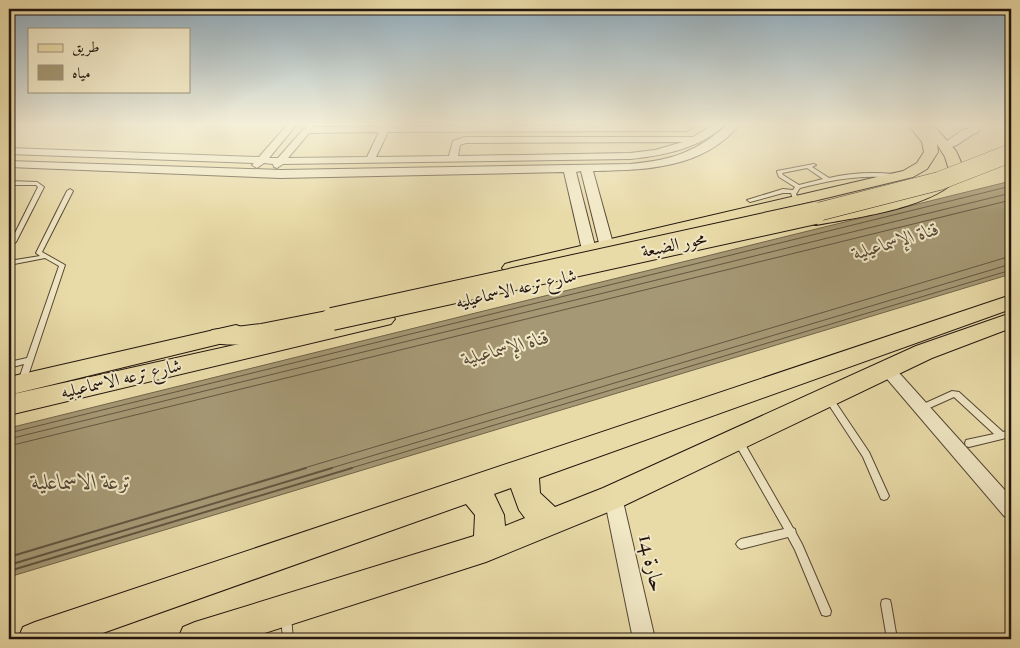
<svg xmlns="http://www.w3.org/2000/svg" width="1020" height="648" font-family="'IM FELL French Canon',Amiri,serif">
	<rect width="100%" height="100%" fill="#e9dba8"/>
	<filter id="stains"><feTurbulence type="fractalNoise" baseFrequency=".004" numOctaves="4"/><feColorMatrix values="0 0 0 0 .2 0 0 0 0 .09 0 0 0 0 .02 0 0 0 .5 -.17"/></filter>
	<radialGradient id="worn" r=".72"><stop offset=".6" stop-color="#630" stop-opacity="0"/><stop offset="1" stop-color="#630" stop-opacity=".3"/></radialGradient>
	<polygon fill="#a59874" stroke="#71644b" points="1011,181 1011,274 9,577 9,428"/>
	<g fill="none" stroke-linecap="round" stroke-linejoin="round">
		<g stroke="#645641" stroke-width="1">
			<polyline points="9,433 1011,186"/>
			<polyline points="9,439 1011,193"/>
			<polyline points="9,446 1011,200"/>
			<polyline points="301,469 1011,256"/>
			<polyline points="328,469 1011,264"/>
			<polyline points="348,469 1011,270"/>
		</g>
		<g stroke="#645641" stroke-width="2">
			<polyline points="9,557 306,468"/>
			<polyline points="9,565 332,468"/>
			<polyline points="9,571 352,468"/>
		</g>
		<g stroke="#544634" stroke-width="2">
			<g id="service">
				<path d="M814,164l2,1 -4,2 17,11c21,-5 43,-6 65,-4l3,2 -3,2c-33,-4 -63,2 -94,10l-4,6 4,8 -3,2 -3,-2 -3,-9h-8l-33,9 -3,-2 36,-11 10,1 2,-3 -16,-10 -2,-5v-1zM807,168l16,11 -24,6 -16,-10 -1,-2z"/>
				<polygon points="9,181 37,182 44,187 16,242 9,247 9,242 11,241 38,187 36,185 9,185"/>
				<polygon points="70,189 73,191 42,252 65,265 26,382 25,384 19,384 18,382 24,364 9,368 9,362 27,358 59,266 45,258 9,265 9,261 40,256 36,253 67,191"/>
				<polygon points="952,391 959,392 1003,432 1011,430 1011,436 1002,439 969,447 966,446 965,443 966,440 994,434 954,397 925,410 922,411 919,410 918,408 919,406"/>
				<polygon points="829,396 832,397 869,452 889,496 887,499 884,500 881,499 863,457 825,399 826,397"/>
				<polygon points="739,438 742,439 793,528 795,529 796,533 802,544 831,611 830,615 826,616 822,615 795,550 788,537 741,549 738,547 736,544 738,541 741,539 784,529 736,445 735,442 736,439"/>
				<polygon points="886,599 890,600 891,604 897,639 887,639 881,604 882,600"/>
				<polygon points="286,612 290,613 291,617 293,639 283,639 281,617 282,613"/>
			</g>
		</g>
		<g stroke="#544634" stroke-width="2">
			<g id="minor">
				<path d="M288,124h9l-28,34h9l30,-34h8l-2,3 373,-2 4,3 -4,3 -299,1 -12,25 73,-1 4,-15 12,-4h228l22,-13h10c-23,24 -63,32 -95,35l-347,5 -6,4 -3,-1 -1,-3 -9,-1 -7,5 -5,-3 2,-2 -245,-9v-6l250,9zM379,132l-12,25 -79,1 21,-25zM683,142l-28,8 -25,3 -172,3 2,-11 6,-2z"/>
				<polygon points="887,363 892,365 1011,497 1011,519 1004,516 882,373 880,369 882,365"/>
				<polygon points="613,489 619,491 622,497 655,639 633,639 604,497 607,491"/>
			</g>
		</g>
		<g stroke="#544634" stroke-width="2">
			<g id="tertiary">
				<path d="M729,124h11c-37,45 -94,46 -147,47l21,76 -2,3 -5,1 -7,-4 -19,-76 -5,1 20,78 -7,4 -7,-4 -18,-78 -283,6 -272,-11v-6l272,9 349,-6c44,-4 65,-12 99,-40z"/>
				<path d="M971,124h10l-3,8c-11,4 -24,19 -35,16v-4l18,-13 8,-3z"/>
			</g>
		</g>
		<g stroke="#22150e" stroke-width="2">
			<g id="primary">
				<path d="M914,124h18l2,2 22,25 9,20c-26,37 -107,46 -149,54l-6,-1 -3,-4 3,-4c42,-10 109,-13 139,-46l-4,-13 -8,-13 1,8 -11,17 -14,8 -401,97 -7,-2 -3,-4 3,-4 7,-2 391,-91 14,-8 7,-11 -2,-10 -12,-15z"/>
				<path d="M1011,295v14l-472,169 1,15 15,14 48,-19 313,-142 95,-33v15l-79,30 -309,148 -137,56 -240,77h-68l5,-12 12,-5 279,-86 1,-21 -9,-11 -380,135h-68l5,-12 12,-5zM511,488l8,22 6,8 -20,8 -1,-11 -10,-21z"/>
				<polygon points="384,312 391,314 395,319 391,324 9,415 9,395"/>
				<polygon points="236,325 244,328 247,333 244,338 9,395 9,377"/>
			</g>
		</g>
		<g stroke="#22150e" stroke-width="2">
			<path id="motorway" d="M332,310l9,3 3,6 -3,6c-30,9 -100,26 -129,17l-4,-6 4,-6 49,-6z"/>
		</g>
		<use href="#service" fill="#f1e8c6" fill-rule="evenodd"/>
		<use href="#minor" fill="#f1e8c6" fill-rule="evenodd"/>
		<use href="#tertiary" fill="#f1e8c6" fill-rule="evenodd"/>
		<use href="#primary" fill="#e9dba8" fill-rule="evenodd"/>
		<use href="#motorway" fill="#e9dba8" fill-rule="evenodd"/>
		<g stroke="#22150e" stroke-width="19" stroke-linecap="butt">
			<polyline id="motorway-bridge-far1" points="810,214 939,181 1011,153"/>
		</g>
		<g stroke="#22150e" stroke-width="24" stroke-linecap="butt">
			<polyline id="motorway-bridge" points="332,319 815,213"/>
		</g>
		<use href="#motorway-bridge-far1" stroke="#e9dba8" stroke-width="18"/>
		<use href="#motorway-bridge" stroke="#e9dba8" stroke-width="22"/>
	</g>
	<linearGradient id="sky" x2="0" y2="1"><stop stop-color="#8da9ba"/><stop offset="0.58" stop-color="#f5efd8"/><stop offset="1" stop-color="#f5efd8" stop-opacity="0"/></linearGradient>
	<rect width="1020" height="214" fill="url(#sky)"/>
	<g text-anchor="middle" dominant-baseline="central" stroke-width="4" stroke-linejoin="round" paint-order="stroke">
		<g font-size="18" fill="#22150e" stroke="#f1e8c6">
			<text transform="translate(674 245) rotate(-12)">محور الضبعة</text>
			<text transform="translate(516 289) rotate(-13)">شارع ترعه الاسماعيليه</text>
			<text transform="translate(121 379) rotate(-13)">شارع ترعه الاسماعيليه</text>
		</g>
		<g font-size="19" font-style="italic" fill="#564937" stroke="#f1e8c6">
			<text transform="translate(896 241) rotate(-17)">قناة الإسماعيلية</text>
			<text transform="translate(506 348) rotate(-15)">قناة الإسماعيلية</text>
		</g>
		<g font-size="21" fill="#22150e" stroke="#f1e8c6">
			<text transform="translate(652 563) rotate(77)">حارة 14</text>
		</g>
		<g font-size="22" font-style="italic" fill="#564937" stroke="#f1e8c6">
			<text x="82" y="482">ترعة الاسماعلية</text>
		</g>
	</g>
	<rect width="1020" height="648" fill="none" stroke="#e9dba8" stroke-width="30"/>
	<rect x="10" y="10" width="1000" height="628" fill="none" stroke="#22150e" stroke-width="2.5"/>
	<rect x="15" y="15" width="990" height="618" fill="none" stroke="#22150e"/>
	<rect x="28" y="28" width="162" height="65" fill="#f1e8c6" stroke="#9e947c"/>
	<rect x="38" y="44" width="25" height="8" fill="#e9dba8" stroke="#9e947c"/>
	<text x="72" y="52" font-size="15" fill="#22150e">طريق</text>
	<rect x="38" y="65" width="25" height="15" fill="#a59874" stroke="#9e947c"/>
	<text x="72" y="78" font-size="15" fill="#22150e">مياه</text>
	<rect width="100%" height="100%" filter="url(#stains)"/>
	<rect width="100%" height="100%" fill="url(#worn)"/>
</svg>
